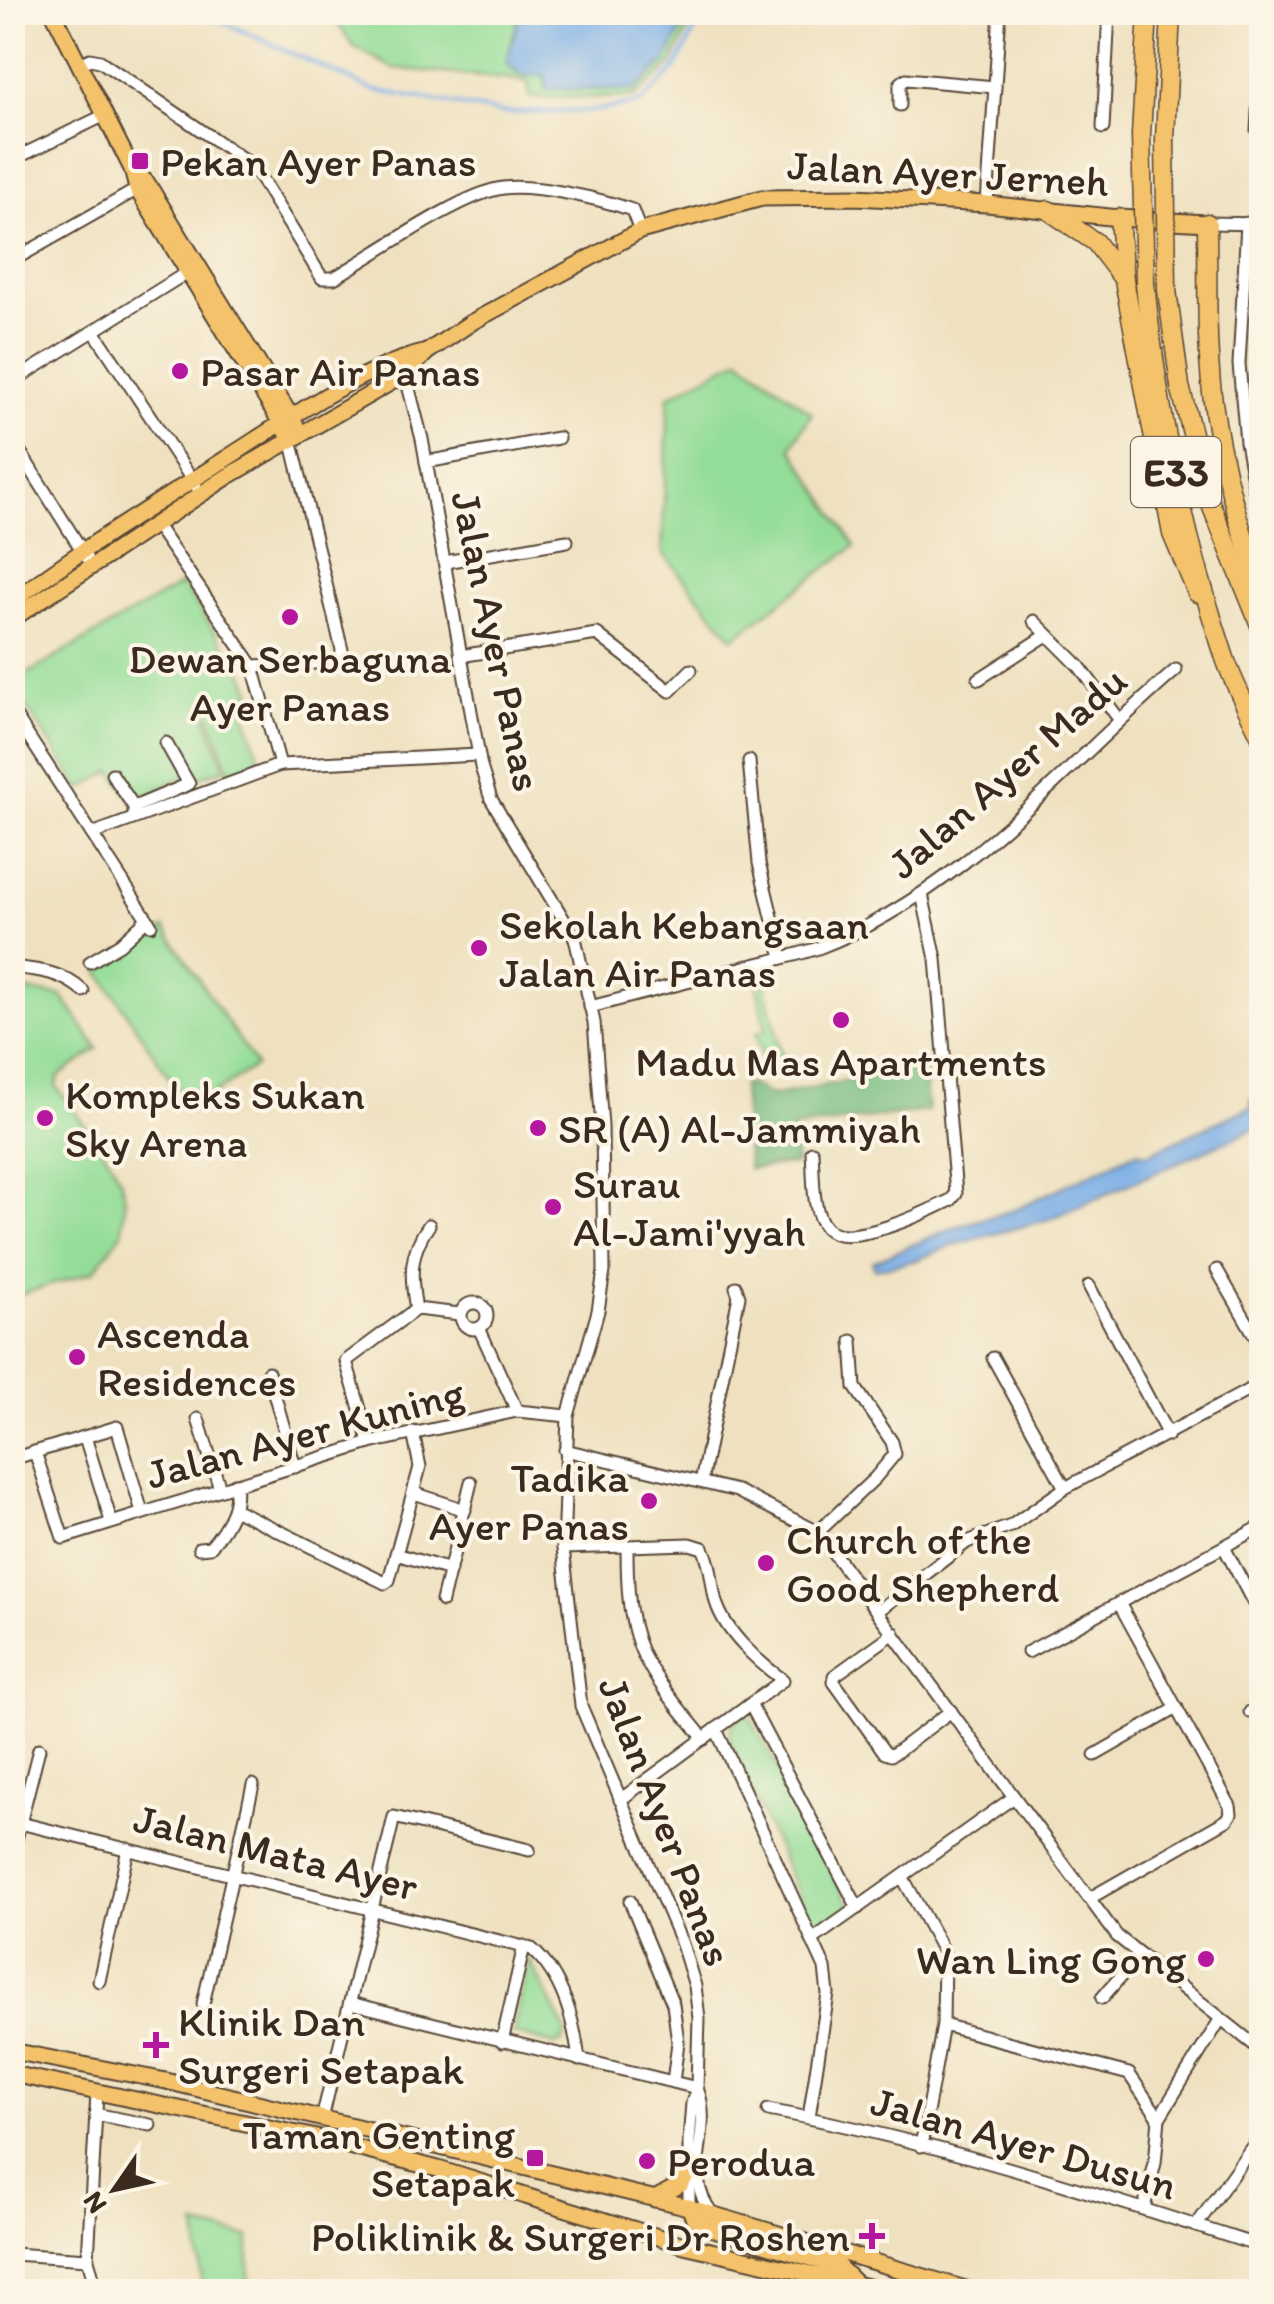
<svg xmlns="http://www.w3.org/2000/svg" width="1274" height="2304" font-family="Itim,sans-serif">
	<rect width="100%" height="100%" fill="#fcf5e5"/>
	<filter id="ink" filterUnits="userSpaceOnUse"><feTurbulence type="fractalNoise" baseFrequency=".01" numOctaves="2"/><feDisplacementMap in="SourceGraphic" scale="20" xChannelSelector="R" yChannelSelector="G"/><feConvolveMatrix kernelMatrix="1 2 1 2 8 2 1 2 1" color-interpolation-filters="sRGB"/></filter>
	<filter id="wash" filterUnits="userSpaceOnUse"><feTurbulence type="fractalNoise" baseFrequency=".0048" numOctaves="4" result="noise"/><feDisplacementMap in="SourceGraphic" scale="40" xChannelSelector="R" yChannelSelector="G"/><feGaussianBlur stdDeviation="2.25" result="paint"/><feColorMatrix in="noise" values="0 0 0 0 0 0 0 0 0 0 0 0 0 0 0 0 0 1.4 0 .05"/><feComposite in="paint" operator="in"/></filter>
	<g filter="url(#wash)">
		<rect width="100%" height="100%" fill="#efe1c0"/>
		<g fill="#94dd98" stroke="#68845b" stroke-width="2.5">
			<polygon points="331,13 696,13 671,65 634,97 530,98 527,81 393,68 353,46"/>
			<polygon points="740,358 812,413 791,447 855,546 733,638 662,552 669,396"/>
			<polygon points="182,584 245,676 252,694 241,701 261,762 230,773 210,716 207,718 225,769 190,780 180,778 134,803 112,771 81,789 13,688 12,683"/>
			<polygon points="165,928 256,1066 190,1109 99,971"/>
			<polygon points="763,976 786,1073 768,1077 756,1033 766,1030 755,978"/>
			<polygon points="13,989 62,996 98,1049 58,1077 56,1086 112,1163 120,1179 125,1197 122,1233 94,1271 13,1297"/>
			<polygon points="745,1715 750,1717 851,1907 814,1930 729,1740 731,1726"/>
			<polygon points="529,1960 566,2031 563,2041 555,2045 513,2033"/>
			<polygon points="196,2226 249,2237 249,2291 203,2291"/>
		</g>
		<polygon fill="#77bc80" stroke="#59734f" stroke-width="2.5" points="923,1065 928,1111 793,1128 796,1164 748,1169 742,1086 750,1084 771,1096"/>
		<g fill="#79ade6" stroke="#5a6c82" stroke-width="2.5">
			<polygon points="520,12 690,12 690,13 665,62 634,90 546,89 545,76 521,75 506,63"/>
			<polygon points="1261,1095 1261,1126 1050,1219 953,1245 917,1260 875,1269 872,1262 955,1227 1011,1211 1138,1151 1147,1154 1253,1106 1251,1100"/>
		</g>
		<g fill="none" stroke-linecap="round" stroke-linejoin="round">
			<polyline stroke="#79ade6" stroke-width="4" points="208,12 212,17 373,90 504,113 592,111 641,103 675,69 704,12"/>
		</g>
	</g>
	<g filter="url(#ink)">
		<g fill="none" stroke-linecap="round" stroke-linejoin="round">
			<g stroke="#564536" stroke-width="15">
				<g id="minor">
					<polyline points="1252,12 1262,13"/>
					<path d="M78,65l12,-6 10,2 153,105 69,112h12c40,-23 128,-85 169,-90 33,-4 98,11 129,22l8,21"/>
					<polyline points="900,105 900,84 906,79 995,87"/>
					<polyline points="1103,128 1109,12"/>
					<polyline points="1257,131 1262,44"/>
					<polyline points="12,160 103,116"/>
					<polyline points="987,204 1000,12"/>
					<polyline points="1207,223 1262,224"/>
					<polyline points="1247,223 1239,364 1246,442 1262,529"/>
					<polyline points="12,261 143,186"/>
					<polyline points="94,331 196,486"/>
					<polyline points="403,366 422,439 481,767 491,799 575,938 594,1022 602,1126 604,1271 598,1311 568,1416 563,1548 581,1706 682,1944 695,1986 699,2018 697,2088 692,2103 689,2141 689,2207"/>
					<polyline points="12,382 191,270"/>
					<polyline points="12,439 86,557"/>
					<polyline points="426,462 558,438"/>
					<polyline points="12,475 27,464"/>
					<polyline points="155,524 253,666 280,765"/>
					<polyline points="445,562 567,541"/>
					<polyline points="1034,621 1079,666 1119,719"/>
					<polyline points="460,656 597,634 670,691 691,670"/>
					<polyline points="253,666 335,662 341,658 342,650 291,439"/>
					<polyline points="979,679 1047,635"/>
					<polyline points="12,711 151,925"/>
					<polyline points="749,761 759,863 782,958"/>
					<polyline points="112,774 134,807 134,814"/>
					<polyline points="134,807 189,784 166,743"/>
					<polyline points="92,834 280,765 478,755"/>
					<polyline points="90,962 120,944 147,919"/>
					<path d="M12,967c28,3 50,5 71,24"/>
					<path d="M590,1007c52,-13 103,-27 155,-40 24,-6 50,-11 73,-19 144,-54 245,-181 358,-278"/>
					<path d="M812,1152c2,21 -1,60 14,76 22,22 101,-16 125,-28l5,-6 -20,-235 -14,-65"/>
					<path d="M429,1225c-20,28 -19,51 -13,84l44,5"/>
					<polyline points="1217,1270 1262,1348"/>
					<polyline points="1089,1286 1168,1435"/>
					<circle cx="474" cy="1316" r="13"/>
					<polyline points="479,1328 517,1411"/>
					<polyline points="993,1358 1065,1488"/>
					<polyline points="268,1372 295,1467"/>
					<polyline points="198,1419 220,1489"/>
					<polyline points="85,1437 111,1521"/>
					<polyline points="370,1443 346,1361 416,1309"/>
					<polyline points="565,1450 737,1491 818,1532 1117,1936 1262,2051"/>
					<polyline points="35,1452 63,1538 370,1443 517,1411 568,1416"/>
					<polyline points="12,1459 117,1427 142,1512"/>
					<polyline points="701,1482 739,1296 736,1287"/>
					<polyline points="414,1493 465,1510"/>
					<polyline points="234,1509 385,1583 389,1580 420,1467 413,1432"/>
					<polyline points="818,1532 875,1478 895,1454 892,1442 855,1387 852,1341"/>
					<path d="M627,1546c0,42 1,87 24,123 14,25 35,47 53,70"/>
					<polyline points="1224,1547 1262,1619"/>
					<path d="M199,1548l11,-1c15,-17 29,-40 25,-63"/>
					<path d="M563,1548l127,-4 13,4c9,17 8,35 13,54 9,30 42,60 67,78l-163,120"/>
					<polyline points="396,1554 450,1570"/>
					<polyline points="442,1601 471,1482"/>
					<polyline points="878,1611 967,1542 1011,1526 1065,1488 1262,1383"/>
					<polyline points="894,1633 834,1676 834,1682 885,1753 891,1755 898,1751 951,1711"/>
					<polyline points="1028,1652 1262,1526"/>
					<polyline points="750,1704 858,1908"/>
					<polyline points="1250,1712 1262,1711"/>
					<polyline points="716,1729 825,1968 828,1994 809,2117"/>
					<polyline points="1095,1755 1177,1708"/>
					<path d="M12,1821l520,128c31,28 42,71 47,111"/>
					<polyline points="12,1855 39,1749"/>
					<polyline points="903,1878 944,1953 943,2025 921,2146"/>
					<polyline points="1090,1898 1227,1820 1231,1814 1230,1806 1119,1603"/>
					<polyline points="630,1901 673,2004 678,2042 673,2082"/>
					<polyline points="812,1940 1014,1797"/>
					<polyline points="99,1981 128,1849"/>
					<polyline points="1102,1998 1139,1955"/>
					<polyline points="350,2003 697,2088"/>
					<polyline points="203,2004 253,1785"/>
					<polyline points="943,2025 1129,2074 1159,2118 1155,2163 1144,2208"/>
					<polyline points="502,2042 524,1946"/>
					<path d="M697,2088c18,44 -18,86 16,126"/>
					<path d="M768,2110c167,31 332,85 494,137"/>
					<polyline points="95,2114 150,2125"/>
					<polyline points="1159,2118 1220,2020"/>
					<polyline points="322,2119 394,1817 529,1850"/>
					<polyline points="1196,2226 1262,2133"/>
					<polyline points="12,2254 88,2259"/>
					<polyline points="97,2292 88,2259 97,2093"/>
				</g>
			</g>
			<g stroke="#564536" stroke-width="19">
				<g id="major">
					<polyline points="53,12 132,169 137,189 291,439"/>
					<polyline points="134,171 147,183 296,425"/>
					<path d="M12,602c67,-52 141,-96 212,-142 59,-37 136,-93 203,-108"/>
					<polyline points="12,619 227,477 407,373 427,352 472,322 640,231 762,198 855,197 987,204 1119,218 1207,223"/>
					<polyline points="12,2051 166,2081 677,2204 976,2292"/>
					<polyline points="12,2074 317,2138 438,2169 684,2245 890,2292"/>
					<polyline points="655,2199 681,2184 686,2176"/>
					<polyline points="689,2207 694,2218 710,2228 838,2266 855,2283"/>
				</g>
			</g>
			<g stroke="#564536" stroke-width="21">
				<g id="highway">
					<polyline points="1141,135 1148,12"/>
					<polyline points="1165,139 1171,12"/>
					<polyline points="1048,210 1095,242 1124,280"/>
					<polyline points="1119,218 1124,280 1172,534 1197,593"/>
					<path d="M1207,223c1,64 -2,130 8,193 9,58 25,116 47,171"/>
					<path d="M1145,283c12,125 39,253 79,372 9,29 25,56 38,84"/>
					<polyline points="1167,290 1180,386 1209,500 1262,630"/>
				</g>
			</g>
			<use href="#minor" stroke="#fff" stroke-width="11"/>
			<use href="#major" stroke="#f4c26a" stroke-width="15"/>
			<use href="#highway" stroke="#f4c26a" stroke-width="18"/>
			<g stroke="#564536" stroke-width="21" stroke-linecap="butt">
				<g id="highway-bridge">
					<polyline points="1141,135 1145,283"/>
					<polyline points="1165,139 1167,290"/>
				</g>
			</g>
			<use href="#highway-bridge" stroke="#f4c26a" stroke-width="18"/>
		</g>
	</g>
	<g fill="#b5179e" stroke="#fcf5e5" stroke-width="4">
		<rect x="130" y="151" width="20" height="20" rx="5"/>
		<circle cx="180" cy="371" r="10"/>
		<circle cx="290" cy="617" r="10"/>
		<circle cx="479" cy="948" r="10"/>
		<circle cx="841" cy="1020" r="10"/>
		<circle cx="45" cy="1118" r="10"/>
		<circle cx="538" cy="1128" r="10"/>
		<circle cx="553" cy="1207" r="10"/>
		<circle cx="77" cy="1357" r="10"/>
		<circle cx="649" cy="1501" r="10"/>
		<circle cx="766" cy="1563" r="10"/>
		<circle cx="1206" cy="1959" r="10"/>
		<path d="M151 2030h10v10h10v10h-10v10h-10v-10h-10v-10h10z"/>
		<rect x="525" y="2148" width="20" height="20" rx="5"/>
		<circle cx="647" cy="2161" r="10"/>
		<path d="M867 2221h10v10h10v10h-10v10h-10v-10h-10v-10h10z"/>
	</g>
	<g text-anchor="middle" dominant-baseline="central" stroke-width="8" stroke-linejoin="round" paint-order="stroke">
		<rect fill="#fcf5e5" stroke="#75675a" stroke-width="2.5" x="1131" y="437" width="90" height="70" rx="8"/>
		<g font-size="40" font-weight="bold" fill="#3b2a1e">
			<text x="1176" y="472">E33</text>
		</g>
		<g font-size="42" fill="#3b2a1e" stroke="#fcf5e5" text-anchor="start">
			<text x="160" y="161">Pekan Ayer Panas</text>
			<text x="200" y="371">Pasar Air Panas</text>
			<text x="290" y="658" text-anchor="middle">Dewan Serbaguna<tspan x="290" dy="48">Ayer Panas</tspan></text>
			<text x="499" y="924">Sekolah Kebangsaan<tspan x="499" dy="48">Jalan Air Panas</tspan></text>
			<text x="841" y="1061" text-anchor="middle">Madu Mas Apartments</text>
			<text x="65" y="1094">Kompleks Sukan<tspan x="65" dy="48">Sky Arena</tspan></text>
			<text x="558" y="1128">SR (A) Al-Jammiyah</text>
			<text x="573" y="1183">Surau<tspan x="573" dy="48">Al-Jami'yyah</tspan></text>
			<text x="97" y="1333">Ascenda<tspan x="97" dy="48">Residences</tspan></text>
			<text x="629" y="1477" text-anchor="end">Tadika<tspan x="629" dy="48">Ayer Panas</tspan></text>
			<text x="786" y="1539">Church of the<tspan x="786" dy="48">Good Shepherd</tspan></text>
			<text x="1186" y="1959" text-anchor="end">Wan Ling Gong</text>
			<text x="178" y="2021">Klinik Dan<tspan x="178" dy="48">Surgeri Setapak</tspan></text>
			<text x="515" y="2134" text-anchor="end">Taman Genting<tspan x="515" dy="48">Setapak</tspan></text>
			<text x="667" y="2161">Perodua</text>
			<text x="850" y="2236" text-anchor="end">Poliklinik &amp; Surgeri Dr Roshen</text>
		</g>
		<g font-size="42" fill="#3b2a1e" stroke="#fcf5e5">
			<text transform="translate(948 173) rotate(3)">Jalan Ayer Jerneh</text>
			<text transform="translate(497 641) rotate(78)">Jalan Ayer Panas</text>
			<text transform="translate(1007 772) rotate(-41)">Jalan Ayer Madu</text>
			<text transform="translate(305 1433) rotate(-15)">Jalan Ayer Kuning</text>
			<text transform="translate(666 1821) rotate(69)">Jalan Ayer Panas</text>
			<text transform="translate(276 1852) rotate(14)">Jalan Mata Ayer</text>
			<text transform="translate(1024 2143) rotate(16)">Jalan Ayer Dusun</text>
		</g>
	</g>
	<rect width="1274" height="2304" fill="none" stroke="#fcf5e5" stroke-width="50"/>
	<g transform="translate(115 2189) rotate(236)" stroke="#fcf5e5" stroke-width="8" paint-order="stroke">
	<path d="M0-8L18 38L0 25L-18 38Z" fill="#3b2a1e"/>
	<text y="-15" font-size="28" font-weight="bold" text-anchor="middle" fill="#3b2a1e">N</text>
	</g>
</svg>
